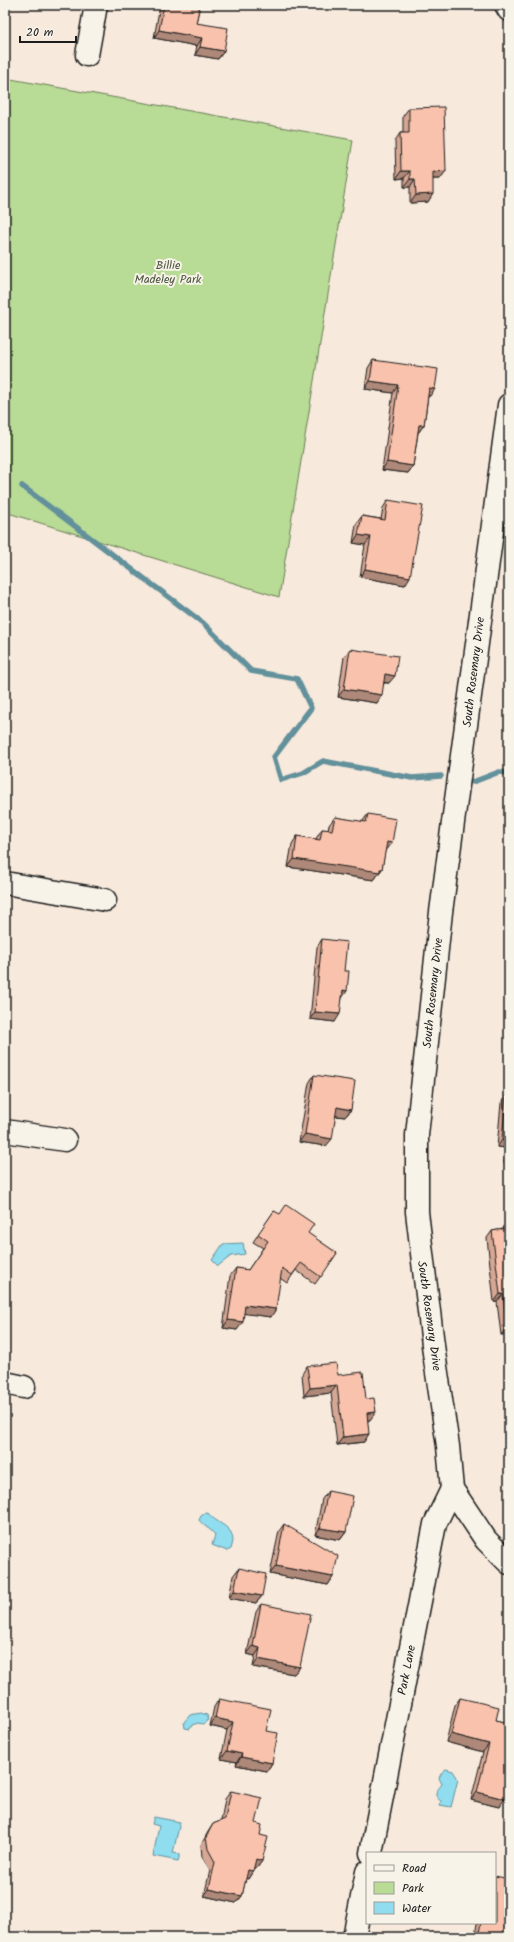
<svg xmlns="http://www.w3.org/2000/svg" width="514" height="1942" font-family="Kalam,sans-serif">
	<rect width="100%" height="100%" fill="#f7e9dc"/>
	<filter id="ink" filterUnits="userSpaceOnUse"><feTurbulence type="fractalNoise" baseFrequency=".025" numOctaves="2"/><feDisplacementMap in="SourceGraphic" scale="8" xChannelSelector="R" yChannelSelector="G"/><feConvolveMatrix kernelMatrix="1 2 1 2 8 2 1 2 1" color-interpolation-filters="sRGB"/></filter>
	<g filter="url(#ink)">
		<polygon fill="#b8db95" stroke="#6a7c58" points="5,78 353,140 279,597 5,512"/>
		<g fill="#90ddf0" stroke="#62909b">
			<polygon points="243,1243 245,1254 231,1256 218,1266 212,1260 223,1244"/>
			<path d="M208,1513c10,13 31,13 23,36l-4,2 -15,-6 3,-10c-5,-7 -11,-8 -16,-15l3,-6z"/>
			<polygon points="201,1713 207,1715 208,1720 203,1724 198,1723 192,1725 190,1729 185,1728 184,1722 190,1715"/>
			<path d="M446,1769l7,2 5,8 -7,28 -11,-2 1,-4c-10,-7 -3,-11 1,-17l-3,-6c2,-4 3,-7 7,-9z"/>
			<polygon points="154,1817 180,1822 173,1853 180,1854 178,1861 153,1856 159,1826 152,1824"/>
		</g>
		<g fill="none" stroke-linecap="round" stroke-linejoin="round">
			<g stroke="#62909b" stroke-width="5.5">
				<polyline points="22,486 203,623 251,671 297,679 311,708 274,757 281,780 303,773 323,761 412,778 441,776"/>
				<polyline points="473,782 499,772 509,773"/>
			</g>
			<g stroke="#1c1c1c" stroke-width="25">
				<g id="minor">
					<polyline points="506,5 509,10"/>
					<polyline points="87,55 96,5"/>
					<polyline points="509,405 441,912 417,1135 417,1212 434,1353 448,1446 452,1489 486,1540 509,1563"/>
					<polyline points="5,883 105,900"/>
					<polyline points="5,1131 65,1140"/>
					<polyline points="5,1383 24,1387"/>
					<polyline points="371,1853 435,1524 452,1489"/>
					<polyline points="354,1937 367,1872"/>
				</g>
			</g>
			<use href="#minor" stroke="#f7f3e8" stroke-width="22"/>
		</g>
		<g fill="#d6a794" stroke="#1c1c1c">
			<polygon points="160,5 200,5 196,23 224,51 218,59 195,55 197,46 154,38"/>
			<polygon points="409,108 440,179 433,179 428,202 410,203 410,187 404,187 404,178 396,179 395,141 400,133 403,133 403,116"/>
			<polygon points="373,360 430,396 428,396 424,425 418,433 413,466 408,473 382,470 393,393 365,389 368,368"/>
			<polygon points="388,500 405,585 360,577 365,545 353,543 356,524 362,516 381,519 383,508"/>
			<polygon points="350,649 389,683 384,683 377,703 338,697 344,657"/>
			<polygon points="368,814 386,851 385,851 382,869 374,880 288,867 292,844 297,836 316,839 317,837 322,829 328,830 329,825 335,817 362,822"/>
			<polygon points="322,939 344,971 342,998 335,1022 310,1019 317,947"/>
			<polygon points="314,1075 351,1110 345,1117 335,1116 326,1146 299,1142 309,1083"/>
			<polygon points="506,1095 509,1095 509,1164 504,1163 506,1148 497,1147 501,1103"/>
			<polygon points="274,1211 337,1253 315,1284 296,1270 287,1283 280,1278 271,1317 244,1313 237,1330 223,1328 230,1276 236,1268 248,1270 263,1248 253,1242"/>
			<polygon points="509,1228 509,1334 501,1335 497,1302 494,1302 487,1238 492,1231"/>
			<polygon points="307,1366 338,1375 366,1399 370,1420 368,1420 364,1442 337,1445 331,1393 304,1396 302,1374"/>
			<polygon points="328,1491 346,1532 340,1540 315,1535 322,1499"/>
			<polygon points="284,1524 333,1577 328,1585 270,1574 279,1531"/>
			<polygon points="239,1568 262,1596 256,1603 229,1598 233,1576"/>
			<polygon points="261,1604 300,1667 294,1674 253,1667 255,1656 247,1654 256,1612"/>
			<polygon points="460,1698 496,1720 509,1723 509,1794 506,1793 499,1807 471,1800 483,1752 446,1742 455,1705"/>
			<polygon points="219,1699 266,1731 272,1763 267,1771 236,1765 237,1762 221,1759 227,1730 210,1726 214,1707"/>
			<polygon points="231,1791 256,1823 260,1835 262,1861 257,1868 254,1868 253,1871 248,1879 246,1878 242,1896 236,1903 204,1896 210,1870 202,1857 201,1845 208,1832 213,1824 221,1821 225,1799"/>
			<polygon points="477,1923 495,1923 509,1937 475,1937"/>
		</g>
		<g fill="#ae8878" stroke="#1c1c1c">
			<polygon points="159,30 202,38 197,46 154,38"/>
			<polygon points="200,47 224,51 218,59 195,55"/>
			<polygon points="401,171 410,171 404,178 396,179"/>
			<polygon points="446,171 440,179 427,179 433,172"/>
			<polygon points="410,179 415,179 410,187 404,187"/>
			<polygon points="433,194 428,202 410,203 416,195"/>
			<polygon points="370,381 398,385 393,393 365,389"/>
			<polygon points="429,388 435,389 430,396 424,396"/>
			<polygon points="419,425 424,425 418,433 414,432"/>
			<polygon points="387,462 413,466 408,473 382,470"/>
			<polygon points="358,535 371,537 365,545 353,543"/>
			<polygon points="365,569 410,577 405,585 360,577"/>
			<polygon points="385,674 395,676 389,683 380,682"/>
			<polygon points="344,689 382,695 377,703 338,697"/>
			<polygon points="387,842 392,843 386,851 381,850"/>
			<polygon points="294,859 382,869 374,880 288,867"/>
			<polygon points="343,990 347,991 342,998"/>
			<polygon points="315,1012 340,1014 335,1022 310,1019"/>
			<polygon points="337,1107 351,1110 345,1117 331,1115"/>
			<polygon points="305,1134 332,1139 326,1146 299,1142"/>
			<polygon points="502,1140 509,1140 509,1144 506,1148 497,1147"/>
			<polygon points="509,1157 509,1164 504,1163"/>
			<polygon points="500,1294 503,1294 497,1302 494,1302"/>
			<polygon points="245,1305 276,1309 271,1317 240,1313"/>
			<polygon points="228,1320 243,1322 237,1330 223,1328"/>
			<polygon points="507,1327 509,1327 509,1334 501,1335"/>
			<polygon points="337,1385 331,1393 304,1396 310,1388"/>
			<polygon points="376,1412 370,1420 361,1421 367,1413"/>
			<polygon points="369,1434 364,1442 337,1445 343,1437"/>
			<polygon points="320,1528 346,1532 340,1540 315,1535"/>
			<polygon points="276,1566 333,1577 328,1585 270,1574"/>
			<polygon points="234,1591 262,1596 256,1603 229,1598"/>
			<polygon points="253,1646 260,1648 255,1656 247,1654"/>
			<polygon points="258,1659 300,1667 294,1674 253,1667"/>
			<polygon points="215,1718 233,1722 227,1730 210,1726"/>
			<polygon points="451,1734 489,1744 483,1752 446,1742"/>
			<polygon points="227,1751 242,1754 237,1762 221,1759"/>
			<polygon points="241,1757 272,1763 267,1771 236,1765"/>
			<polygon points="509,1784 509,1794 503,1792"/>
			<polygon points="477,1792 505,1799 499,1807 471,1800"/>
			<polygon points="256,1859 262,1861 257,1868 250,1867"/>
			<polygon points="248,1870 253,1871 248,1879 242,1877"/>
			<polygon points="209,1889 242,1896 236,1903 204,1896"/>
		</g>
		<g fill="#f9c2ac" stroke="#1c1c1c">
			<polygon points="164,5 200,5 196,23 228,28 224,51 200,47 202,38 159,30"/>
			<polygon points="444,107 446,171 433,172 433,194 416,195 415,179 410,179 410,171 401,171 400,133 409,133 409,108"/>
			<polygon points="373,360 438,369 435,389 429,388 424,425 419,425 413,466 387,462 398,385 370,381"/>
			<polygon points="388,500 423,506 410,577 365,569 371,537 358,535 362,516 385,520"/>
			<polygon points="350,649 398,656 395,676 385,674 382,695 344,689"/>
			<polygon points="368,814 396,819 392,843 387,842 382,869 380,869 380,872 294,859 297,836 320,840 322,829 332,830 335,817 366,822"/>
			<polygon points="322,939 347,942 344,971 349,971 347,991 343,990 340,1014 315,1012"/>
			<polygon points="314,1075 355,1081 351,1110 337,1107 332,1139 305,1134"/>
			<polygon points="506,1095 509,1095 509,1140 502,1140"/>
			<polygon points="286,1205 314,1224 308,1233 337,1253 321,1277 301,1263 292,1275 282,1268 276,1309 245,1305 243,1322 228,1320 236,1268 248,1270 268,1241 258,1234 274,1211 280,1214"/>
			<polygon points="509,1228 509,1327 507,1327 503,1294 500,1294 492,1231"/>
			<polygon points="336,1363 338,1375 363,1372 366,1399 374,1398 376,1412 367,1413 369,1434 343,1437 337,1385 310,1388 307,1366"/>
			<polygon points="328,1491 353,1496 346,1532 320,1528"/>
			<polygon points="284,1524 338,1556 333,1577 276,1566"/>
			<polygon points="239,1568 266,1574 262,1596 234,1591"/>
			<polygon points="261,1604 311,1614 300,1667 258,1659 260,1648 253,1646"/>
			<polygon points="460,1698 499,1707 496,1720 509,1723 509,1784 505,1799 477,1792 489,1744 451,1734"/>
			<polygon points="219,1699 271,1709 266,1731 278,1733 272,1763 241,1757 242,1754 227,1751 233,1722 215,1718"/>
			<polygon points="231,1791 262,1798 256,1823 262,1825 260,1835 268,1837 262,1861 256,1859 253,1871 248,1870 242,1896 209,1889 215,1862 208,1849 206,1837 213,1824 225,1819"/>
			<polygon points="495,1876 509,1879 509,1937 478,1937 481,1923 495,1923"/>
		</g>
	</g>
	<g text-anchor="middle" dominant-baseline="central" stroke-width="4" stroke-linejoin="round" paint-order="stroke">
		<g font-size="12" fill="#4b5540" stroke="#f7f3e8">
			<text x="168" y="265">Billie<tspan x="168" dy="14">Madeley Park</tspan></text>
		</g>
		<g font-size="12" fill="#1c1c1c" stroke="#f7f3e8">
			<text transform="translate(474 672) rotate(-83)">South Rosemary Drive</text>
			<text transform="translate(433 993) rotate(-84)">South Rosemary Drive</text>
			<text transform="translate(429 1316) rotate(82)">South Rosemary Drive</text>
			<text transform="translate(407 1670) rotate(-79)">Park Lane</text>
		</g>
	</g>
	<rect width="514" height="1942" fill="none" stroke="#f7f3e8" stroke-width="20"/>
	<rect x="10" y="10" width="494" height="1922" fill="none" stroke="#1c1c1c" stroke-width="1.5" filter="url(#ink)"/>
	<rect x="366" y="1852" width="130" height="72" fill="#f7f3e8" stroke="#9f9d96"/>
	<rect x="374" y="1865" width="20" height="6" fill="#f7f3e8" stroke="#9f9d96"/>
	<text x="402" y="1872" font-size="12" fill="#1c1c1c">Road</text>
	<rect x="374" y="1882" width="20" height="12" fill="#b8db95" stroke="#9f9d96"/>
	<text x="402" y="1892" font-size="12" fill="#1c1c1c">Park</text>
	<rect x="374" y="1902" width="20" height="12" fill="#90ddf0" stroke="#9f9d96"/>
	<text x="402" y="1912" font-size="12" fill="#1c1c1c">Water</text>
	<path d="M20 36v6h56v-6" fill="none" stroke="#1c1c1c" stroke-width="2"/>
	<text x="26" y="36" font-size="12" fill="#1c1c1c" stroke="#f7f3e8" stroke-width="3" paint-order="stroke">20 m</text>
</svg>
